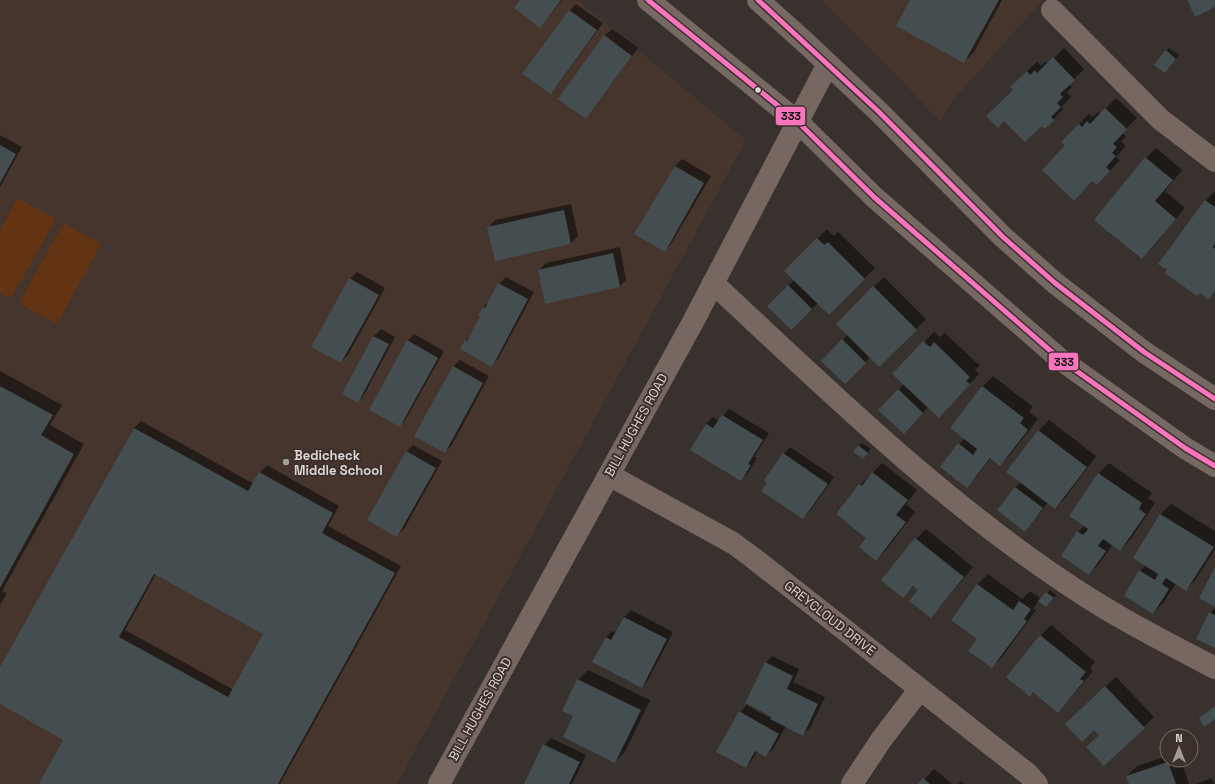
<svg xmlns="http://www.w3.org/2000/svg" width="1215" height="784" font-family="'Space Grotesk',sans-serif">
	<rect width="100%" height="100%" fill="#38312e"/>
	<g fill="#45352d">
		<polygon points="0,0 578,0 746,140 397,784 0,784"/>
		<polygon points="821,0 1043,0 954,99 940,122 890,68"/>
	</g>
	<g fill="#623413">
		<polygon points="18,198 56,219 11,298 0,293 0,231"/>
		<polygon points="64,223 101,244 57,324 19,303"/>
	</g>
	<g fill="#0007" fill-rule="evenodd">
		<polygon points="521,0 562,0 540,27"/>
		<polygon points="912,0 1002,0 974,52 964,62"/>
		<polygon points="576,4 603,23 557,86 551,93 570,10"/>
		<polygon points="612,29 638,48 592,111 586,118 559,98 605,35"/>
		<polygon points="1064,48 1084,69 1069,84 1072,87 1067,92 1071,97 1061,107 1063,109 1045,128 1011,87 1037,62 1041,66 1046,61 1048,64"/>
		<polygon points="1169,48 1179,55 1168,69 1166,51"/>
		<polygon points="1116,98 1137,118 1122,133 1126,137 1121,142 1126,146 1116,157 1120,160 1107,174 1066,145 1079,124 1089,114 1092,117 1098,112 1100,114"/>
		<polygon points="0,135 22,147 0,187"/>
		<polygon points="1156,148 1182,170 1165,191 1185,208 1152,248 1142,258 1146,158"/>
		<polygon points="682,159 711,176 671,244 665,251 675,166"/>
		<polygon points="1215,191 1215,292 1208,298 1160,264 1206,200"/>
		<polygon points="571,204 578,236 571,243 495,260 489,227 495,220"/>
		<polygon points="827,229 834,236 838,232 875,268 829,314 818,303 791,329 768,306 794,280 786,271"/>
		<polygon points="620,247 626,280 620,286 539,270 546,263"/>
		<polygon points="357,272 385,288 348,355 341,362 350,279"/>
		<polygon points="506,277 534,292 498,359 491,365 465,341 471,335 481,317 483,307 490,301 499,284"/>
		<polygon points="884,277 926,319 879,366 870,357 845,383 822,361 848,334 837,324"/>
		<polygon points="381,329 395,337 364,395 358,402 343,394 374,336"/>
		<polygon points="934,332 940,337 945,333 980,366 975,370 979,374 949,406 928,407 910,426 879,410 904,384 894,374"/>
		<polygon points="414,334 444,351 406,419 400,426 408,341"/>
		<polygon points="460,360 489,376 452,445 445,452 453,367"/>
		<polygon points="0,371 62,405 50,425 84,444 2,591 7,593 0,605"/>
		<polygon points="993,376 1033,407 1029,412 1038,419 1010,455 1000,465 991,458 977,476 967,486 959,444 965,438 951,428 983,386"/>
		<polygon points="729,409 769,433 754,457 757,458 748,473 741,480 706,424 713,417 719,421"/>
		<polygon points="1049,420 1096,456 1065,498 1055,508 1048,502 1032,523 1025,530 1015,488 1021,482 1007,472 1039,430"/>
		<path d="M141,421l113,63 6,-12 7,-7 72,41 -11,20 73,40 -121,218h-240l24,-44 -64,-37v-34l134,-241zM156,574l109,60 -31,56 -109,-60z"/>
		<polygon points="862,443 871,449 863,458 859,446"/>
		<polygon points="413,445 442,461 404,529 397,535 407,451"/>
		<polygon points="790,447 834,477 810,511 803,518 768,483 784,454"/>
		<polygon points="882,463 917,490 906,504 915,512 886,550 876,560 868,537 860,485"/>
		<polygon points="1109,463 1152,493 1148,498 1155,503 1130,540 1120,550 1112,545 1099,564 1089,574 1062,555 1078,532 1084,526 1070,516 1099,473"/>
		<polygon points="1171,504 1215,531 1215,549 1196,579 1186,589 1176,583 1163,603 1153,613 1140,571 1146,565 1134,558 1161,514"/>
		<polygon points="926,529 973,567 940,607 930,617 919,590 914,586 903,596 916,539"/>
		<polygon points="988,574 1022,599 1030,591 1041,599 1050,590 1056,595 1049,603 1039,600 1033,609 1036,610 1002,657 992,667 979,639 952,619 978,584"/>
		<polygon points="1215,608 1215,647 1210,613"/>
		<polygon points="631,610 673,632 648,680 642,687 606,637 613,631 616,632 624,617"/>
		<polygon points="1051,625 1095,662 1090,668 1093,671 1068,701 1058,711 1033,692 1007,677 1041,635"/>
		<path d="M772,656l27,13 -6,13 32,15 -15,31 -7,6 -17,-8 -13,23 -7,7 -9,-5 -5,9 -6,7 -6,-55 8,-8 18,-41zM748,704l25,12 -1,3 -24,-13z"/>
		<polygon points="588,670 650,700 625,752 615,762 575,715 578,680"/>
		<polygon points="1116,677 1154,717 1105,765 1100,735 1076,714"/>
		<polygon points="551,738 586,755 572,784 525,784 544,745"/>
		<polygon points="1167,756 1167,760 1181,760 1189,784 1130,784 1127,776 1137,766"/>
		<polygon points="934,769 952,784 920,784"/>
		<polygon points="1212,778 1214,784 1196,784"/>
		<polygon points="961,781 965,784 958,784"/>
	</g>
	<g fill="#444d50" fill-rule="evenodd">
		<polygon points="520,0 561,0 540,28 514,8"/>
		<polygon points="910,0 999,0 964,63 896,26"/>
		<polygon points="1187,0 1215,0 1215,7 1195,17"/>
		<polygon points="569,10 597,30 551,94 522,74"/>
		<polygon points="604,35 632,56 586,119 558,99"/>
		<polygon points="1166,50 1176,59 1165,73 1154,65"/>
		<polygon points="1053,57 1075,80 1060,94 1063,97 1057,103 1061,107 1051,117 1054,120 1045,129 1042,126 1025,142 1004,121 998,128 986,116 1013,90 1010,87 1027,71 1030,75 1035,70 1037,73"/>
		<polygon points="1105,108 1127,129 1113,144 1117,147 1112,153 1116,156 1106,167 1110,171 1097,185 1092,181 1074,201 1042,170 1065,145 1061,142 1079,124 1082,127 1087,121 1090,124"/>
		<polygon points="0,145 16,154 0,183"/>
		<polygon points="1145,157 1173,180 1155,201 1176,219 1142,259 1094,220"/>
		<polygon points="675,166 704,183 665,252 634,234"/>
		<polygon points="1205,200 1215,207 1215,244 1213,247 1215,249 1215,291 1208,300 1200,293 1197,296 1165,273 1167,270 1158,264"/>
		<polygon points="564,210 571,244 495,261 487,227"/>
		<polygon points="817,238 824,245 828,242 865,279 829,315 784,271"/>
		<polygon points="613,253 620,287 545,304 538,270"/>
		<polygon points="349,278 379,295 341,363 311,347"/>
		<polygon points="498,283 528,299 492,367 460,349 465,340 467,341 480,317 478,316 483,307 485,308"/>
		<polygon points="788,285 812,309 791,330 767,306"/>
		<polygon points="873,286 917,330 879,367 836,324"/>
		<polygon points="373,336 389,344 358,403 342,394"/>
		<polygon points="842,339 866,363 845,384 821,361"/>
		<polygon points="407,340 438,358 400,427 369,410"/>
		<polygon points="923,341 930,347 934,342 970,377 966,381 970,384 939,418 892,374"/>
		<polygon points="453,366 483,383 445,453 414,436"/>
		<polygon points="0,386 53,415 41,435 74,454 0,588"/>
		<polygon points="982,386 1024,418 1020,423 1028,430 1000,466 990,458 967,488 940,467 958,443 973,455 977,449 950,428"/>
		<polygon points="898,389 923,413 904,434 878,410"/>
		<polygon points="722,415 763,440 748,464 751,465 741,481 690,450 706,424 713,428"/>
		<path d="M134,428l114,63 11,-19 74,41 -11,20 73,40 -117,211h-239l24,-44 -63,-36v-37zM154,574l109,60 -35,63 -109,-60z"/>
		<polygon points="1038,430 1087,467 1055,509 1006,472"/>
		<polygon points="858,445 868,453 863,459 853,452"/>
		<polygon points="406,451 436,468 397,537 367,520"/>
		<polygon points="783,453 828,484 803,519 761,491 767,483 764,480"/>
		<polygon points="872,472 908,500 896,515 906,522 876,561 859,547 866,538 836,514 859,484 862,486"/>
		<polygon points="1098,473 1142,503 1139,509 1146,514 1120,551 1103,539 1098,546 1106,551 1089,575 1061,556 1077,531 1083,535 1088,529 1069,516"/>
		<polygon points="1015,487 1043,508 1025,532 997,510"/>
		<polygon points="1160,514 1214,547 1186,591 1166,578 1162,584 1169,589 1153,614 1124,596 1139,570 1155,580 1158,574 1133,558"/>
		<polygon points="915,538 964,577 931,618 909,601 918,590 913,586 903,598 881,580"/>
		<polygon points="1215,567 1215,607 1199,598"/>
		<polygon points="977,584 1013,610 1019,601 1031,609 1024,619 1027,621 992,668 968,651 977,639 951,620"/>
		<polygon points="1046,592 1054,598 1046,607 1038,601"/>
		<polygon points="1209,612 1215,615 1215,648 1196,639"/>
		<polygon points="624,617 667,639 642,688 592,662 606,637 611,640"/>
		<polygon points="1040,635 1086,672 1080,679 1084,681 1058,713 1033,692 1030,697 1006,677"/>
		<polygon points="765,662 793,676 787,689 818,704 803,736 770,719 772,717 745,703"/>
		<polygon points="577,679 641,710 615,763 563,737 573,716 562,711"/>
		<polygon points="1105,686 1145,728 1104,766 1086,747 1099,735 1094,730 1082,742 1065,724"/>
		<polygon points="1215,706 1215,719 1204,727 1199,718"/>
		<polygon points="739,711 779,734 766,757 755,751 746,768 716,752"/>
		<polygon points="543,744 580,762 569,784 524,784"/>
		<polygon points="1168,762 1176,784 1129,784 1126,776"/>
		<polygon points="923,778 930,784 918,784"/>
	</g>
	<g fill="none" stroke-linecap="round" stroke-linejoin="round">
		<g stroke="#766860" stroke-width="22">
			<polyline points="1052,10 1160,119 1215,161"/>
			<path d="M713,283c115,107 228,218 360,305 45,30 94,55 142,80"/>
			<polyline points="609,475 733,543 752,557 1028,774 1037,784"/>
			<polyline points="439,784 694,320 828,64"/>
			<polyline points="852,784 881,740 920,689"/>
		</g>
		<g stroke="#766862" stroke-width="22">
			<polyline points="648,0 798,122 874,197 1061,360 1185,448 1215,466"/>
			<polyline points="758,0 807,44 879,112 1003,237 1055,283 1144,352 1215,399"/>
		</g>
		<g stroke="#3b302b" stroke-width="8">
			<g id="bus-1">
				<polyline points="648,0 798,122 874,197 1061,360 1185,448 1215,466"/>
				<polyline points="758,0 879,112 1003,237 1055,283 1144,352 1215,399"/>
			</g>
		</g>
		<use href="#bus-1" stroke="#fc73be" stroke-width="5"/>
	</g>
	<circle fill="#dcd5d2" stroke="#3b302b" stroke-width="1.5" cx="758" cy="90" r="3.5"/>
	<circle fill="#a39c99" stroke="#3b302b" stroke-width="1.5" cx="286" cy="462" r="4"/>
	<g text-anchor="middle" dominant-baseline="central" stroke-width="4" stroke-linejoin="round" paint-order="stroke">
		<g font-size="13" fill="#dcd5d2" stroke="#3b302b">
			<text transform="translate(636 425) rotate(-61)">BILL HUGHES ROAD</text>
			<text transform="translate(830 618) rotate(38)">GREYCLOUD DRIVE</text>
			<text transform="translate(480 709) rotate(-61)">BILL HUGHES ROAD</text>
		</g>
		<g font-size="13" font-weight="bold" fill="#dcd5d2" stroke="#3b302b" text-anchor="start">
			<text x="294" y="455">Bedicheck<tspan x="294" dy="15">Middle School</tspan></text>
		</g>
	</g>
	<g stroke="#3b302b" stroke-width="1.5">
		<rect x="775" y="106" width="31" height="20" rx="4" fill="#fc73be"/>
		<rect x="1048" y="352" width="31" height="19" rx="4" fill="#fc73be"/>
	</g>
	<g font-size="11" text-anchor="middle" font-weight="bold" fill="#111">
		<text x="791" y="120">333</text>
		<text x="1064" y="366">333</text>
	</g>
	<g transform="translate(1179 748)"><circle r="19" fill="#3b302b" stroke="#7b726e"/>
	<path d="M0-3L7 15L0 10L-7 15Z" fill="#a39c99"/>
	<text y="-6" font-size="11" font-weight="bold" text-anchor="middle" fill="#dcd5d2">N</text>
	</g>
</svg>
